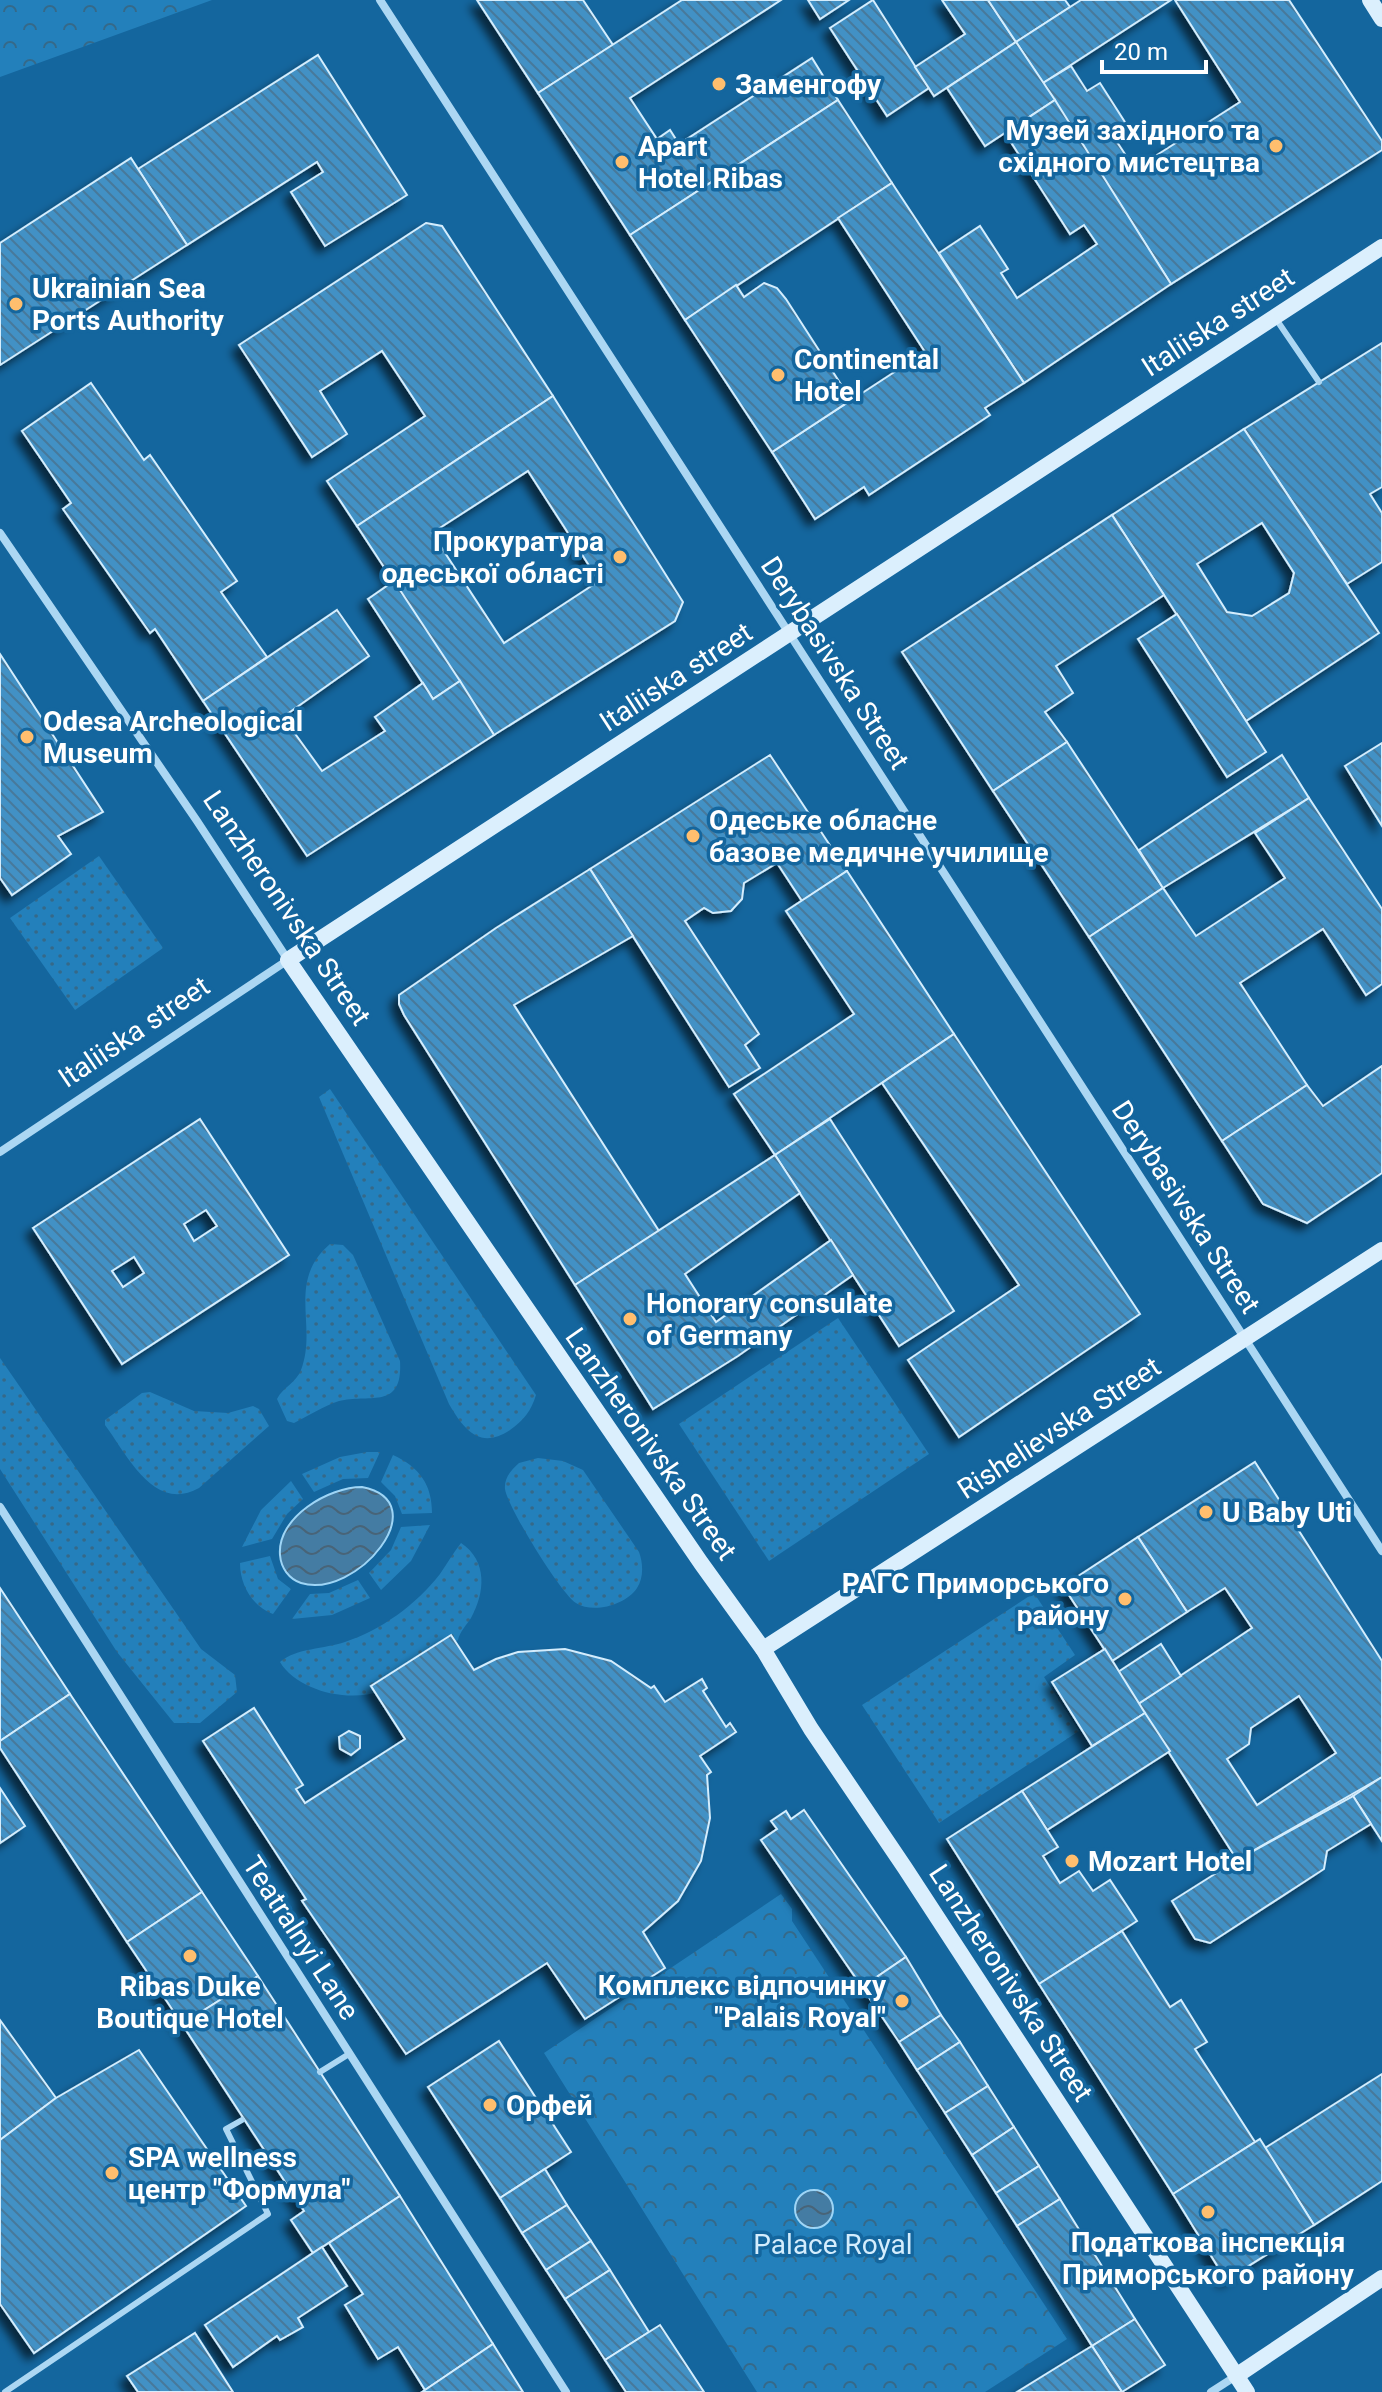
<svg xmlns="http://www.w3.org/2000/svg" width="1382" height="2392" font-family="Roboto,sans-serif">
	<defs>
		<pattern id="grass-dots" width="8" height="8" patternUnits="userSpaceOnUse" patternTransform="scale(2)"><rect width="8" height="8" fill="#2380bb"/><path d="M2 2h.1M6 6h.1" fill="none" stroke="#356989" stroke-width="1.8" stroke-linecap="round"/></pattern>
		<pattern id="park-crowns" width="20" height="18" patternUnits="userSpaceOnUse" patternTransform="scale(2)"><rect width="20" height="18" fill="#2380bb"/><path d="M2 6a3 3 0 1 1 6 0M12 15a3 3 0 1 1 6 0" fill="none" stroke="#356989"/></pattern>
		<pattern id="water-waves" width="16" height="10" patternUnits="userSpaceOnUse" patternTransform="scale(2)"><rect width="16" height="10" fill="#447ca3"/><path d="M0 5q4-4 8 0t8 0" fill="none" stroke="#486478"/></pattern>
		<pattern id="building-back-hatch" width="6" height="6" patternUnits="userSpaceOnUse" patternTransform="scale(2)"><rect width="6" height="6" fill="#4291c5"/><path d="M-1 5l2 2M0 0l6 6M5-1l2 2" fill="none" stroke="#46799b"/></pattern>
		<filter id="shadow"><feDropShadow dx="-7" dy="7" stdDeviation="4" flood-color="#0009"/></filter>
	</defs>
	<rect width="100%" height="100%" fill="#14669e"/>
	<g fill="url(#grass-dots)">
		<polygon points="99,856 163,948 75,1010 10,918"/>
		<path d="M330,1089l206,306c-5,16 -12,25 -26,35 -30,20 -46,0 -61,-26l-130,-307z"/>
		<path d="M330,1244l13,1 10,10 47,106c3,50 -31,32 -61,40 -15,5 -31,15 -45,22l-7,-2 -10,-22c6,-12 19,-16 24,-29 17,-45 -15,-88 29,-126z"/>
		<polygon points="838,1318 929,1454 769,1561 679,1424"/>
		<polygon points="0,1358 201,1649 235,1675 237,1692 200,1723 174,1723 117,1652 0,1469"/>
		<path d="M150,1392l44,19 34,2 25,-7 6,3 10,17 -70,62c-45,25 -71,-32 -94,-63v-5l37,-27z"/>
		<polygon points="367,1452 380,1452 368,1478 343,1479 314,1492 302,1474 340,1457"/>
		<path d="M393,1455c26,12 39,29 39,58l-30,1 -7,-18 -14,-14z"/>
		<path d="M538,1458l25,3 20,9 56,82c4,11 5,25 -2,36 -11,17 -44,26 -61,15 -15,-9 -69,-97 -71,-114 -1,-11 6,-19 14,-26z"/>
		<polygon points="291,1481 303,1499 287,1514 272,1539 242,1547 261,1510"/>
		<polygon points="430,1525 411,1561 381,1590 369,1573 391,1550 401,1527"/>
		<path d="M461,1543c27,18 24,50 10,75 -5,8 -11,13 -13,22 -21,14 -56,42 -78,51 -30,12 -83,0 -100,-29 16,-14 45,-13 65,-20 36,-12 71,-37 95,-68 7,-10 13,-21 21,-31z"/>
		<path d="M270,1556l8,23 13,10 -18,25c-21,-8 -33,-29 -33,-51z"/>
		<polygon points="358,1580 370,1598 332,1615 292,1619 310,1594 329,1593"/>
		<polygon points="1034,1593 1075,1655 1044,1677 1079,1731 939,1823 862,1705"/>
	</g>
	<g fill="url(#park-crowns)">
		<polygon points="0,0 212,0 0,77"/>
		<polygon points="781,1894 792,1909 792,1921 1067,2339 985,2392 757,2392 544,2053"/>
	</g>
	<g fill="url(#water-waves)" stroke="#9ed5f6" stroke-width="2">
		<path d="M362,1487c76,15 -6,113 -61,96 -12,-4 -20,-15 -21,-28 -3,-38 49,-68 82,-68z"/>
		<circle cx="814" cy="2209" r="19"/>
	</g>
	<g fill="url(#building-back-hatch)" stroke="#d4edfd" stroke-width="2" fill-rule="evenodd" filter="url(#shadow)">
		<polygon points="477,0 583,0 613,45 538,93"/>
		<polygon points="682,0 781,0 630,98 657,139 670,130 679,144 812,58 838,100 630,235 538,93"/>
		<polygon points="808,0 849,0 820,19"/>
		<polygon points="873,0 929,88 887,116 830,28"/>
		<polygon points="942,0 988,0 1016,42 934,96 915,67 965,34"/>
		<polygon points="988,0 1065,0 1070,7 1016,42"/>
		<polygon points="1081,0 1171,0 1043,83 1016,42"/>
		<polygon points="1175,0 1289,0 1382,141 1382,150 1171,284 1043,83 1071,66 1087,91 1100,83 1130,130 1115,139 1135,169 1240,102"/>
		<polygon points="1016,42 1055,100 985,146 947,88"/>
		<polygon points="318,55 407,195 325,246 291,192 323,172 317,162 187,245 138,169"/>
		<polygon points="838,100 892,183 685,320 630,235"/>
		<polygon points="1055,100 1171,284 1024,383 939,253 980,226 1008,269 1001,273 1017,298 1097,244 1084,225 1070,234 1005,133"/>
		<polygon points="131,158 187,245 0,365 0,243"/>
		<polygon points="892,183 1024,383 985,408 990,415 869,495 864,487 815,519 772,452 925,352 838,218"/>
		<polygon points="426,223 442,226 553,396 357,526 327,481 425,416 382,351 320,391 347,434 312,457 239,345"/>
		<polygon points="764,283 777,288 786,299 851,400 772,452 685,320 736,285 744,297"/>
		<polygon points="1382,343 1382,487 1370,494 1382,513 1382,562 1347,584 1244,429"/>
		<polygon points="91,383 144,460 150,455 237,581 221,592 267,657 203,701 155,629 150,633 63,509 71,503 22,431"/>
		<path d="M553,396l130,206 -8,19 -181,114 -137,-209zM528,471l71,110 -95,62 -72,-110z"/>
		<path d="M1244,429l135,204 -133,88 -134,-206zM1262,523l32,50 -5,20 -37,23 -25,-4 -30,-48z"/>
		<polygon points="1112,515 1164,595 1056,666 1073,693 1045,712 1067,742 993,791 902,652"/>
		<polygon points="394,581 460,681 433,699 368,599"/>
		<polygon points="337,610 369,656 283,717 322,771 385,731 375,717 423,683 433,699 460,681 494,735 307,856 203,701"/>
		<polygon points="1177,614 1266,752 1227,777 1138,639"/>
		<polygon points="0,654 103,812 58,836 71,854 12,895 0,878"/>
		<polygon points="1067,742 1163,888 1089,937 993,791"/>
		<polygon points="1382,743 1382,826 1345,766"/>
		<polygon points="770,755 847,871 802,901 777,863 744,883 742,899 731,911 713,913 704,908 685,921 759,1034 745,1045 760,1068 729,1087 590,869"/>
		<polygon points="1282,755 1309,798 1163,888 1139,850"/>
		<polygon points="1309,798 1382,909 1382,984 1366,995 1323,929 1240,983 1307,1085 1222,1141 1089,937 1163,888 1196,936 1285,878 1255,833"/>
		<polygon points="590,869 633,936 514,1005 659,1231 575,1285 404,1015 399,1004 399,995 496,928"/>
		<polygon points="847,871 954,1034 775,1155 734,1094 854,1014 786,911"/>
		<polygon points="954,1034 1140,1314 959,1437 908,1360 1019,1285 882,1083"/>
		<polygon points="1382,1066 1382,1173 1307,1223 1263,1204 1222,1141 1307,1085 1323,1106"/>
		<path d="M200,1119l89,136 -167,109 -89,-136zM206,1210l11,16 -23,15 -10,-17zM134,1257l10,16 -21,14 -11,-16z"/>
		<polygon points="830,1119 954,1311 899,1346 775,1155"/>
		<polygon points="775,1155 800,1193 685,1274 716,1322 831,1240 853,1275 738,1356 653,1409 575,1285"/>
		<path d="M1255,1462l127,199v116l-145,83 -99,-156 114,-76 -27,-40 -38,24 -49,-75zM1299,1696l37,57 -79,52 -30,-46 22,-15 2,-16z"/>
		<polygon points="1138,1537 1187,1612 1112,1661 1063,1586"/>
		<polygon points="0,1588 70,1694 0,1741"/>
		<polygon points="451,1635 474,1670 496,1659 518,1652 565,1649 611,1661 651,1688 654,1686 665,1702 702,1679 707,1688 703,1691 726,1727 730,1723 736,1732 700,1756 711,1772 707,1775 710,1818 701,1861 678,1901 643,1932 665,1968 585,2019 547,1963 406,2054 302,1901 306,1899 203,1741 254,1708 303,1785 296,1789 305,1803 405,1739 371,1686"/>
		<polygon points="1161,1644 1181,1676 1138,1704 1118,1672"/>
		<polygon points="1105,1649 1145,1713 1092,1746 1052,1682"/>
		<polygon points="70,1694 202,1892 127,1942 0,1748 0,1741"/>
		<polygon points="1145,1713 1170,1751 1047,1830 1022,1791"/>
		<polygon points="349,1731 360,1736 360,1748 351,1755 340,1749 339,1737"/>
		<polygon points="1382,1777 1382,1841 1353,1796"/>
		<polygon points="0,1788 25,1826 0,1843"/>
		<polygon points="1022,1791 1058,1847 1043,1856 1060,1883 1079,1871 1093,1891 1110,1880 1137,1921 1039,1984 947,1839"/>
		<polygon points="1353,1796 1371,1824 1327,1851 1324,1869 1210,1943 1195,1939 1172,1901 1237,1860"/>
		<polygon points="804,1810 906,1957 862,1987 761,1840 777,1829 771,1821 786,1811 791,1819"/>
		<polygon points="202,1892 258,1976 182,2024 127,1942"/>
		<polygon points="1122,1931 1170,2007 1181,2000 1207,2042 1195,2049 1255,2142 1173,2194 1039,1984"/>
		<polygon points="906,1957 941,2015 899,2042 862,1987"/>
		<polygon points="258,1976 400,2196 313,2253 291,2220 304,2211 182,2024"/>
		<polygon points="941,2015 960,2042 917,2070 899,2042"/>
		<polygon points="0,2020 56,2098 0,2140"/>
		<polygon points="499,2041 571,2152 500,2198 428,2087"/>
		<polygon points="960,2042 988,2086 945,2113 917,2070"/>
		<polygon points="139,2050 246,2206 34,2353 0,2304 0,2140 56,2098"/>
		<polygon points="1382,2074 1382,2181 1314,2225 1265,2148"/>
		<polygon points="988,2086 1014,2127 972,2155 945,2113"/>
		<polygon points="1014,2127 1039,2166 996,2193 972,2155"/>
		<polygon points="1260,2139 1314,2225 1226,2280 1173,2194"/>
		<polygon points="1039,2166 1060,2199 1017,2226 996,2193"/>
		<polygon points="545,2169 567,2205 522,2233 500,2198"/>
		<polygon points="400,2196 493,2344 425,2390 398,2347 378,2359 345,2305 363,2294 329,2243"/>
		<polygon points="1060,2199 1135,2319 1092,2346 1017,2226"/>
		<polygon points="567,2205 591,2241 546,2270 522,2233"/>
		<polygon points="591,2241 610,2270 565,2299 546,2270"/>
		<polygon points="322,2247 347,2286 298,2318 303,2327 280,2340 277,2336 233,2367 205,2325"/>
		<polygon points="610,2270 649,2332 605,2360 565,2299"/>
		<polygon points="1135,2319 1165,2365 1122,2392 1092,2346"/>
		<polygon points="660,2325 704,2392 626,2392 605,2360"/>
		<polygon points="195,2333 233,2392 138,2392 127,2376"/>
		<polygon points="493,2344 523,2392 422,2392 425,2390"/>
		<polygon points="1092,2346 1122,2392 1017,2392 1072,2358"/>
	</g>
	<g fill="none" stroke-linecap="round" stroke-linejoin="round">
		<g stroke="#acd7f3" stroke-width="6">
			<polyline points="1276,319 1319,382"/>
			<polyline points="320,2072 349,2054"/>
			<polyline points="5,2392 268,2214 226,2129 242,2120"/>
		</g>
		<g stroke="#acd7f3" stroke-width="8">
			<polyline points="380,0 1382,1551"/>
			<polyline points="0,533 197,821 288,960 0,1152"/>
			<polyline points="0,1507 566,2392"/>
			<polyline points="1211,2392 1236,2376"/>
		</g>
		<g stroke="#dbeffd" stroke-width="16">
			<polyline points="1370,0 1382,19"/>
			<polyline points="763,1649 1382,1250"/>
			<polyline points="1236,2376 1382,2278"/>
			<polyline points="1247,2392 905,1868 811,1729 763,1649 701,1563 288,960 1382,247"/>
		</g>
	</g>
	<g fill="#ffbe6e" stroke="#14669e" stroke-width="3">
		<circle cx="719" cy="84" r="8"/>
		<circle cx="1276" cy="146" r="8"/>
		<circle cx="622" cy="162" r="8"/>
		<circle cx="16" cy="304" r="8"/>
		<circle cx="778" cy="375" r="8"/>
		<circle cx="620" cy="557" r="8"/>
		<circle cx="27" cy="737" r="8"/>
		<circle cx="693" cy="836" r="8"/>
		<circle cx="630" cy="1319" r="8"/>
		<circle cx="1206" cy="1512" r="8"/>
		<circle cx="1125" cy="1599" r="8"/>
		<circle cx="1072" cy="1861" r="8"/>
		<circle cx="190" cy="1956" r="8"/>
		<circle cx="902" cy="2001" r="8"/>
		<circle cx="490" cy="2105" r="8"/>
		<circle cx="112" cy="2173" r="8"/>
		<circle cx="1208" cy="2212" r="8"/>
	</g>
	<g text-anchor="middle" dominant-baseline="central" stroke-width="7" stroke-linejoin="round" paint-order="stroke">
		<g font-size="28" font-weight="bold" fill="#fff" stroke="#14669e" text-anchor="start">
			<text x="735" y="84">Заменгофу</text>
			<text x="1260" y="130" text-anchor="end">Музей західного та<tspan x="1260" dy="32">східного мистецтва</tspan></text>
			<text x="638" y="146">Apart<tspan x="638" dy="32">Hotel Ribas</tspan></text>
			<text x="32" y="288">Ukrainian Sea<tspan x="32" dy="32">Ports Authority</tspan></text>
			<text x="794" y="359">Continental<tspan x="794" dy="32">Hotel</tspan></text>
			<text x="604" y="541" text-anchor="end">Прокуратура<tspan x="604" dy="32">одеської області</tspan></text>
			<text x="43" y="721">Odesa Archeological<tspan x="43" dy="32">Museum</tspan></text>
			<text x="709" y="820">Одеське обласне<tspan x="709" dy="32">базове медичне училище</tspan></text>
			<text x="646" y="1303">Honorary consulate<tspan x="646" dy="32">of Germany</tspan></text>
			<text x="1222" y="1512">U Baby Uti</text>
			<text x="1109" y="1583" text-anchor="end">РАГС Приморського<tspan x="1109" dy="32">району</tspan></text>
			<text x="1088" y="1861">Mozart Hotel</text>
			<text x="886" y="1985" text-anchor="end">Комплекс відпочинку<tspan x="886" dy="32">"Palais Royal"</tspan></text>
			<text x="190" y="1986" text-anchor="middle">Ribas Duke<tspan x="190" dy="32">Boutique Hotel</tspan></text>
			<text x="506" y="2105">Орфей</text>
			<text x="128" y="2157">SPA wellness<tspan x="128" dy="32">центр "Формула"</tspan></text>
			<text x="1208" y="2242" text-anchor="middle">Податкова інспекція<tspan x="1208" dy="32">Приморського району</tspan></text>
		</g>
		<g font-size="28" fill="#fff" stroke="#14669e">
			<text transform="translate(1218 322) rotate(-33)">Italiiska street</text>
			<text transform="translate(835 663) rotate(57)">Derybasivska Street</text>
			<text transform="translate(676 677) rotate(-33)">Italiiska street</text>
			<text transform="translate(287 908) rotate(56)">Lanzheronivska Street</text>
			<text transform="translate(134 1032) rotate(-34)">Italiiska street</text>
			<text transform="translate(1186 1207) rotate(57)">Derybasivska Street</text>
			<text transform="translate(1059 1428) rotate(-33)">Rishelievska Street</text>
			<text transform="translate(651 1444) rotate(55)">Lanzheronivska Street</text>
			<text transform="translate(301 1938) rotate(57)">Teatralnyi Lane</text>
			<text transform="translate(1011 1983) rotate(57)">Lanzheronivska Street</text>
		</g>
		<g font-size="28" fill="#d4edfd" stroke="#14669e">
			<text x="833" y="2244">Palace Royal</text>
		</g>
	</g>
	<path d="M1102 60v12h104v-12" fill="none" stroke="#ffffff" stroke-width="4"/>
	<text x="1114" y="60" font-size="24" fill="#ffffff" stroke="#14669e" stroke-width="6" paint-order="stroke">20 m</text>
</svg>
